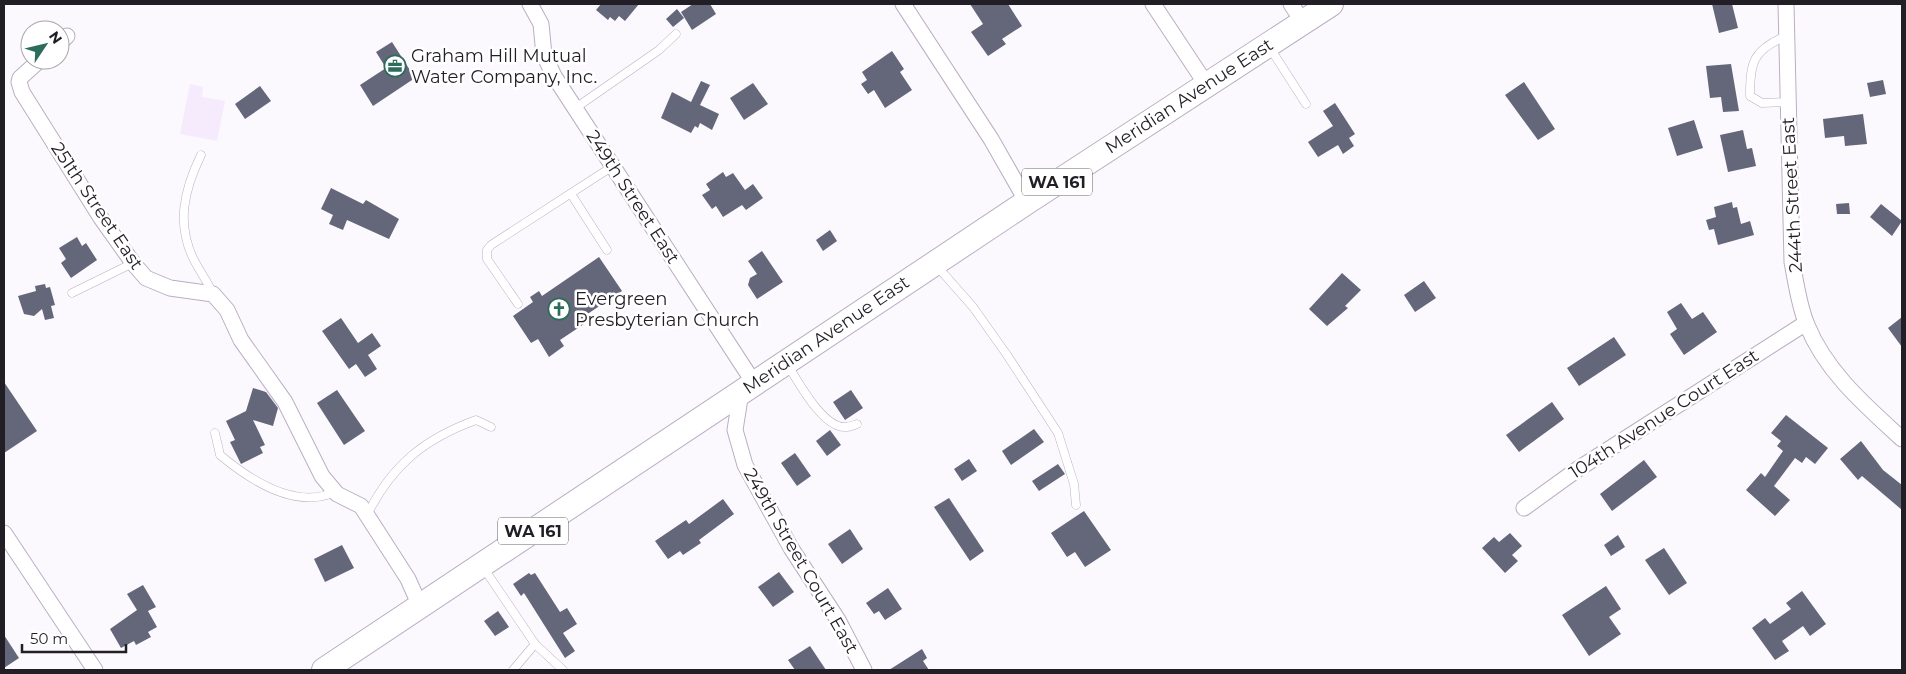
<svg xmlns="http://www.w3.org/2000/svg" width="1906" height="674" font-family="Montserrat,sans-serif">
	<rect width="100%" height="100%" fill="#fcf9fe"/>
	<polygon fill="#f5ebfc" points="190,84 203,87 202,97 225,101 217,141 180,134"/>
	<g fill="#64667a">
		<polygon points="601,4 639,4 625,21 619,16 615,21 610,17 608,20 596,10"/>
		<polygon points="693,4 710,4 716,14 692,30 681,12"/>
		<polygon points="970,4 1008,4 1022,26 1002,39 1006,44 988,56 971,32 983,24"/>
		<polygon points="1712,4 1732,4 1738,28 1719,33"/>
		<polygon points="677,9 684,18 673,27 666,19"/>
		<polygon points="392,42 415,78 373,106 360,85 386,68 376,52"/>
		<polygon points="892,51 904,69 900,72 912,90 885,108 874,90 868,94 861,84 867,80 862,72"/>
		<polygon points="1731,64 1739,111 1723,112 1721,97 1710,98 1706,66"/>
		<polygon points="1883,80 1886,94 1870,97 1867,83"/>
		<polygon points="701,81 710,85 700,105 719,114 712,130 700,123 698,128 695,126 691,133 661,118 672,92 691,102"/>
		<polygon points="1524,82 1555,129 1538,140 1505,95"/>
		<polygon points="753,83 768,104 744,120 730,98"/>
		<polygon points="260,86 271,101 245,119 235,104"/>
		<polygon points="1335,103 1355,134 1349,138 1354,146 1343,154 1338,145 1318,157 1308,142 1333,126 1323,111"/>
		<polygon points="1863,114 1867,144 1845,146 1844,136 1825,138 1823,119"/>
		<polygon points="1694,120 1703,148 1677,156 1668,128"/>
		<polygon points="1743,130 1747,149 1752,148 1756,166 1728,172 1720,135"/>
		<polygon points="723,172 726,177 733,173 745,190 753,184 763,198 746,210 742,205 723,217 716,206 712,209 702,195 710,190 706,184"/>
		<polygon points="331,188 363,204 366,200 399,219 389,239 347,220 343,230 329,224 333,215 321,209"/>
		<polygon points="1732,202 1733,208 1737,207 1741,224 1750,221 1754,235 1718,245 1714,229 1709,230 1706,220 1716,217 1714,207"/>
		<polygon points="1849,203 1850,214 1837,214 1836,204"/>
		<polygon points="1881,204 1902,221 1892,236 1870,217"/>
		<polygon points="830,230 837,241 823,251 816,240"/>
		<polygon points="77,237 82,246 86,243 97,260 71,278 61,263 66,259 59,248"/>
		<polygon points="762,251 783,282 757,299 748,285 750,278 757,274 748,261"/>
		<polygon points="599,257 622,291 583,317 587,322 560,340 564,346 549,357 538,339 531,343 513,316 533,302 530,297 539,291 542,296"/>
		<polygon points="1342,273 1361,290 1345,306 1348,308 1327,326 1309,309"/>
		<polygon points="1424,281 1436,298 1415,312 1404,295"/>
		<polygon points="45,284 46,288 50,287 55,305 51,306 54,318 45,320 42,309 34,316 24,314 18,296 36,291 35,286"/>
		<polygon points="1681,303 1692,319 1703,312 1717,332 1684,355 1670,334 1677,329 1667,312"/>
		<polygon points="1902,317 1902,347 1888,328"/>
		<polygon points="341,318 358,343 372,333 381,346 368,355 377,369 365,377 356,364 349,369 322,331"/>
		<polygon points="1614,337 1626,355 1579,386 1567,368"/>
		<polygon points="4,382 37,431 4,453"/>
		<polygon points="253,388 266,392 278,408 273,426 253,420 265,445 260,447 263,453 241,464 230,442 235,440 226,421 246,411"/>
		<polygon points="337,390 365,431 344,445 317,403"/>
		<polygon points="851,390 863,408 845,420 833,402"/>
		<polygon points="1552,402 1564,419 1519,452 1506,435"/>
		<polygon points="1786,415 1828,448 1815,464 1806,457 1802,463 1795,458 1774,486 1790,500 1775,516 1746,490 1761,473 1765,477 1783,451 1777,446 1781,441 1771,433"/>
		<polygon points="1034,429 1044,442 1011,465 1002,451"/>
		<polygon points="830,430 841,445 827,456 816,441"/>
		<polygon points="1861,441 1883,470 1902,485 1902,510 1862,476 1858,480 1840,459"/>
		<polygon points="795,453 811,476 797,486 781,463"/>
		<polygon points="969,459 977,471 962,481 954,469"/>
		<polygon points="1644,460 1657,477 1612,511 1600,494"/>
		<polygon points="1058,464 1065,474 1039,491 1032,481"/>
		<polygon points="949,498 984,551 970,561 934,507"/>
		<polygon points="723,499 734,514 699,540 701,543 683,555 680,551 668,559 655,541 686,520 689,524"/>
		<polygon points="1084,511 1111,550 1085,567 1075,552 1067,557 1051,533"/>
		<polygon points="850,529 863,549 842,564 828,544"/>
		<polygon points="1510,533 1522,546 1512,555 1518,561 1505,573 1482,548 1494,537 1499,542"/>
		<polygon points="1618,535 1625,547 1611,556 1604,545"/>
		<polygon points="342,545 354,568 325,582 314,559"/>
		<polygon points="1664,548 1687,583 1669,595 1645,560"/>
		<polygon points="779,572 794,592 773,607 758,587"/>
		<polygon points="529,573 531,575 535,573 560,612 567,608 577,624 563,633 575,651 565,658 524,593 521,596 513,584"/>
		<polygon points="143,585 156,607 148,611 157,627 148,632 151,637 136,645 134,641 121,648 110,629 137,610 127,594"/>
		<polygon points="1606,586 1621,609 1609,617 1621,634 1589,656 1562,615"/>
		<polygon points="888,588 902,609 885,620 879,611 874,614 866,603"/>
		<polygon points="1802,591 1826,624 1810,636 1803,626 1782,641 1789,651 1775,660 1752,628 1765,618 1770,624 1791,609 1786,603"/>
		<polygon points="498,611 509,627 495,636 484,621"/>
		<polygon points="4,635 19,658 4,668"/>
		<polygon points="810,646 826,670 795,670 788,660"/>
		<polygon points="922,649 927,658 923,661 929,670 889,670"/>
	</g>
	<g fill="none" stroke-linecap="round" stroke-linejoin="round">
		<g stroke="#baaec3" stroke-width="9">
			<g id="lane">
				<path d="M1786,36c-33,14 -36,26 -36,60l12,7 26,-1"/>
				<polyline points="1270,48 1306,104"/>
				<polyline points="574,109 659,50 676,34"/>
				<path d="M201,155c-17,35 -25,69 -7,105 6,12 14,22 19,34"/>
				<polyline points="571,194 607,250"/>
				<polyline points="936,265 973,307 1007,355 1058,433 1074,484 1076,505"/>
				<polyline points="72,293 133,263"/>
				<polyline points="518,304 487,259 487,250 491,245 613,166"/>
				<path d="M787,364c11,17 36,65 59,63 3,0 8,-2 11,-3"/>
				<path d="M215,433l5,22c30,25 75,55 115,37"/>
				<path d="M367,515c25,-50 57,-76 109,-95l15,7"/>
				<polyline points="483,567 535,644 563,670"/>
				<polyline points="513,670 535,644"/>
			</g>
		</g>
		<g stroke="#baaec3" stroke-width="17">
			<g id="street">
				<polyline points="530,4 541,24 544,55 554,76 754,383"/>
				<polyline points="903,4 991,139 1027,202"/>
				<polyline points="1153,4 1206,84"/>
				<polyline points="1291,4 1303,22"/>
				<path d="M1786,4l6,258c4,21 7,44 15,63 19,47 59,81 95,114"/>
				<polyline points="60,43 67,36"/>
				<polyline points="40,60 20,78 19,82 22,92 101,218 133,263 146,278 170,288 213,294 227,310 241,340 285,402 322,476 337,494 361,506 408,579 420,606"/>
				<polyline points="741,392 735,430 745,465 791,548 838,620 864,670"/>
				<polyline points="1524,508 1578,469 1806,323"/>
				<polyline points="4,533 95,670"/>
			</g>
		</g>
		<g stroke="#baaec3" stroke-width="26">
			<polyline id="primary" points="324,670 1027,202 1331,4"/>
		</g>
		<use href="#lane" stroke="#fff" stroke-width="8"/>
		<use href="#street" stroke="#fff" stroke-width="15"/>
		<use href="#primary" stroke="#fff" stroke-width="24"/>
	</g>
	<defs>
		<g id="office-ring" transform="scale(1.125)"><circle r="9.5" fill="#fff" stroke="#2c6c5b" stroke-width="1.5"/><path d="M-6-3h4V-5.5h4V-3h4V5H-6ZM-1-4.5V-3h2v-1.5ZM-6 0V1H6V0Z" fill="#2c6c5b"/></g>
		<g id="church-ring" transform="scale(1.125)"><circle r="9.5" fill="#fff" stroke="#2c6c5b" stroke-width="1.5"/><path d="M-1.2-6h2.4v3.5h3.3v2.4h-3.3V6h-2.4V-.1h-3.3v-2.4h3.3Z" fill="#2c6c5b"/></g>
	</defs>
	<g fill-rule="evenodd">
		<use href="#office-ring" x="395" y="66"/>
		<use href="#church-ring" x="559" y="309"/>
	</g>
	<g text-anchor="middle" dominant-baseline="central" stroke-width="5" stroke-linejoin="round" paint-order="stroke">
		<g fill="#fff" stroke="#646267" stroke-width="1">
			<rect x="1022" y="168.5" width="70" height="27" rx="4"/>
			<rect x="498" y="517.5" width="70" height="27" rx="4"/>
		</g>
		<g font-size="16" font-weight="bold" fill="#221e26">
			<text x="1057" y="182">WA 161</text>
			<text x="533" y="531">WA 161</text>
		</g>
		<g font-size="18" fill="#221e26" stroke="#fff" text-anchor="start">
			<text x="411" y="56">Graham Hill Mutual<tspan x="411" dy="21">Water Company, Inc.</tspan></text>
			<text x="575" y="299">Evergreen<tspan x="575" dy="21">Presbyterian Church</tspan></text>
		</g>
		<g font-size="18" fill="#221e26" stroke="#fff">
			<text transform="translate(1189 96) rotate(-33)">Meridian Avenue East</text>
			<text transform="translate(1792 195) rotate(-93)">244th Street East</text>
			<text transform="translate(633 197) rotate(57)">249th Street East</text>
			<text transform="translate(97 206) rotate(56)">251th Street East</text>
			<text transform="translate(826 335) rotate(-34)">Meridian Avenue East</text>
			<text transform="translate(1664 414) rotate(-33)">104th Avenue Court East</text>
			<text transform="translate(801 561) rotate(60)">249th Street Court East</text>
		</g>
	</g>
	<rect width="1906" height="674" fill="none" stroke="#221e26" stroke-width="10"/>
	<g transform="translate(45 45) rotate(55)"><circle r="24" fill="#ffffff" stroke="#a7a5a8"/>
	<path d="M0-4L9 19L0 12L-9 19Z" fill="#2c6c5b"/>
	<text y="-8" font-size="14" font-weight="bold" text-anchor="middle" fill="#221e26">N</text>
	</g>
	<path d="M22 644v8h104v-8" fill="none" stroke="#221e26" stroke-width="2.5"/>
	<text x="30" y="644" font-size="15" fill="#221e26" stroke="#ffffff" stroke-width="4" paint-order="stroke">50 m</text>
</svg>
